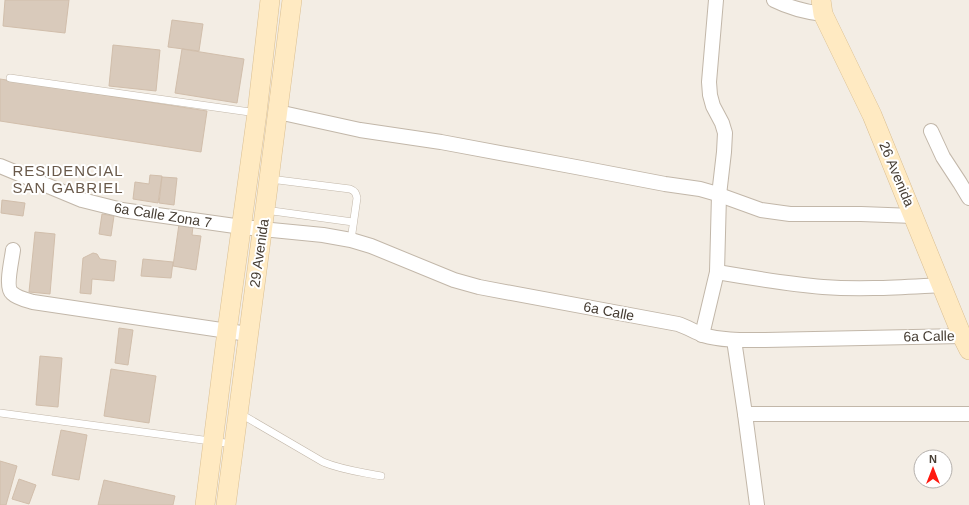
<svg xmlns="http://www.w3.org/2000/svg" width="969" height="505" font-family="Arial,sans-serif">
	<rect width="100%" height="100%" fill="#f3ede4"/>
	<g fill="#d9cabb" stroke="#d1beab">
		<polygon points="5,0 69,0 65,33 3,26"/>
		<polygon points="172,20 203,24 199,51 168,47"/>
		<polygon points="113,45 160,50 156,91 109,86"/>
		<polygon points="182,49 244,59 237,103 175,93"/>
		<polygon points="0,79 207,111 201,152 0,121"/>
		<polygon points="150,175 162,176 158,203 133,199 135,182 149,184"/>
		<polygon points="162,177 177,178 174,205 159,203"/>
		<polygon points="2,200 25,203 23,216 1,213"/>
		<polygon points="102,214 114,216 111,236 99,234"/>
		<polygon points="179,224 193,226 192,235 201,236 196,270 173,266"/>
		<polygon points="35,232 55,234 50,294 29,292"/>
		<polygon points="93,253 97,254 100,259 116,261 114,281 92,279 91,294 80,293 83,258"/>
		<polygon points="143,259 173,262 171,278 141,276"/>
		<polygon points="119,328 133,330 128,365 115,363"/>
		<polygon points="40,356 62,358 58,407 36,405"/>
		<polygon points="111,369 156,376 149,423 104,416"/>
		<polygon points="61,430 87,435 79,480 52,475"/>
		<polygon points="0,461 17,466 6,505 0,505"/>
		<polygon points="19,479 36,485 29,504 12,499"/>
		<polygon points="104,480 175,496 173,505 98,505"/>
	</g>
	<g fill="none" stroke-linecap="round" stroke-linejoin="round">
		<g stroke="#c2b7a9" stroke-width="8">
			<g id="lane">
				<polyline points="10,78 257,113"/>
				<path d="M270,179l80,10c5,2 6,4 7,9l-6,42"/>
				<polyline points="265,210 353,222"/>
				<polyline points="0,413 233,444"/>
				<path d="M239,413l84,49c19,8 38,10 58,14"/>
			</g>
		</g>
		<g stroke="#c2b7a9" stroke-width="16">
			<g id="street">
				<path d="M774,0c16,8 32,12 49,14"/>
				<polyline points="278,112 360,130 441,142 576,167 665,184 700,189 714,193 761,210 790,214 861,214 914,216"/>
				<polyline points="931,131 943,157 960,183 969,198"/>
				<path d="M0,166l82,34 40,10 120,17 81,8 28,5 20,6 83,34 25,7 199,37c9,3 17,8 25,11 20,6 42,5 62,5l197,-4"/>
				<path d="M13,250c-1,9 -8,37 -1,43 5,5 14,7 21,9l215,32"/>
				<path d="M717,272c35,6 70,12 106,15 40,3 79,0 119,-2"/>
				<polyline points="702,335 717,272 719,195 724,152 725,133 722,123 713,106 710,95 709,82 716,0"/>
				<polyline points="734,340 745,414 757,505"/>
				<polyline points="745,414 969,414"/>
			</g>
		</g>
		<g stroke="#dabf92" stroke-width="20">
			<g id="secondary">
				<polyline points="821,0 823,14 872,115 962,336 969,350"/>
				<polyline points="205,505 227,331 257,113 270,0"/>
				<polyline points="226,505 269,179 292,0"/>
			</g>
		</g>
		<use href="#lane" stroke="#fff" stroke-width="7"/>
		<use href="#street" stroke="#fff" stroke-width="14"/>
		<use href="#secondary" stroke="#ffeac2" stroke-width="19"/>
	</g>
	<g text-anchor="middle" dominant-baseline="central" stroke-width="4" stroke-linejoin="round" paint-order="stroke">
		<g font-size="14" fill="#463d33" stroke="#fff">
			<text transform="translate(897 174) rotate(67)">26 Avenida</text>
			<text transform="translate(163 215) rotate(9)">6a Calle Zona 7</text>
			<text transform="translate(259 253) rotate(-82)">29 Avenida</text>
			<text transform="translate(609 311) rotate(11)">6a Calle</text>
			<text transform="translate(929 336) rotate(-1)">6a Calle</text>
		</g>
		<g font-size="15" letter-spacing="1" fill="#69594a" stroke="#fff">
			<text x="68" y="170">RESIDENCIAL<tspan x="68" dy="17">SAN GABRIEL</tspan></text>
		</g>
	</g>
	<g transform="translate(933 469)"><circle r="19" fill="#ffffff" stroke="#b5b1ad"/>
	<path d="M0-3L7 15L0 10L-7 15Z" fill="#ff190f"/>
	<text y="-6" font-size="11" font-weight="bold" text-anchor="middle" fill="#463d33">N</text>
	</g>
</svg>
